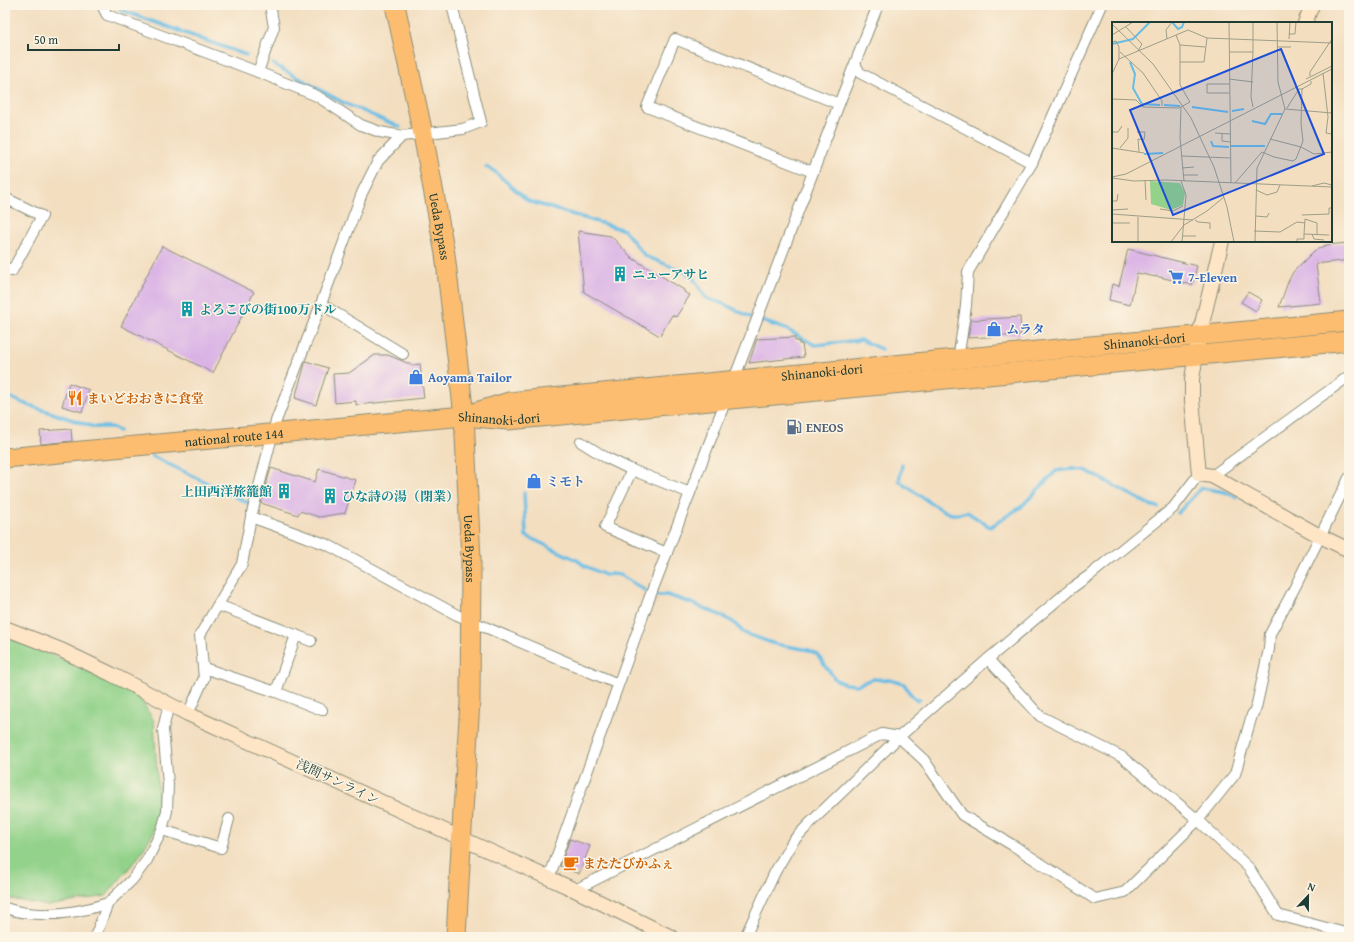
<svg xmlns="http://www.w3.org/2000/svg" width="1354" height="942" font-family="'Gentium Book Plus','Noto Serif JP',serif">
	<rect width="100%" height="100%" fill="#fcf5e5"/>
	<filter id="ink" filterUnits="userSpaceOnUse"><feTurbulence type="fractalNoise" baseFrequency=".025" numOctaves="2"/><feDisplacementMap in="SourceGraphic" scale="8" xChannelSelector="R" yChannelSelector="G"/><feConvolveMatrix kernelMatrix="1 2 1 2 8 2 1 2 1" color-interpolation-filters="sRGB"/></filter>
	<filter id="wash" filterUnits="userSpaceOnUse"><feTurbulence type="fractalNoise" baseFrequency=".012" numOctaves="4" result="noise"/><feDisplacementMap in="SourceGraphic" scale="16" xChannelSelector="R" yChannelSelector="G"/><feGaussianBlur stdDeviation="0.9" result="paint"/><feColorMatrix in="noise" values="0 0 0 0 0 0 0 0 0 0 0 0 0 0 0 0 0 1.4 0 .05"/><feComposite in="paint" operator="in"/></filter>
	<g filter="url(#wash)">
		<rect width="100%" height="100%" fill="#f3dec0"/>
		<polygon fill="#92d28a" stroke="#58885f" points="5,637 62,659 138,695 154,721 159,810 152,835 140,855 106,896 48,906 5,898"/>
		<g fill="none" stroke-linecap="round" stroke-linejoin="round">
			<g stroke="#68bde5" stroke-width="3.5">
				<polyline points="117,5 121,10 246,55"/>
				<polyline points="273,64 344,103 400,127"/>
				<polyline points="486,167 494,171 528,201 624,230 645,256 685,272 694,279 706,298 724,304 750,317"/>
				<polyline points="759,320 788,330 815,345 861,340 881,349"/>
				<polyline points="5,395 25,404 94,427 111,427 119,431"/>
				<polyline points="152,456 250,504"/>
				<path d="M902,465l-3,16c11,7 41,31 53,33 5,1 10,-1 15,-2l23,15 31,-20 35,-36 15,-2 14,1 65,35 8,2"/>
				<polyline points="524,493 526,536 577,560 585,566 605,575 612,574 620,575 646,591"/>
				<polyline points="1178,513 1201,488 1225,492 1236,497"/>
				<polyline points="657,595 667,595 691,603 720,615 733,622 744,633 775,644 809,650 817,654 835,679 845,684 857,685 872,679 890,680 904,684 909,692 917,701 920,699"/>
			</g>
		</g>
		<g id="blocks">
			<g fill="#dab3e6">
				<polygon points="578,231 611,236 632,258 684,290 684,292 690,295 676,317 672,315 660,336 584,292"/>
				<polygon points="1348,243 1349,260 1316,264 1321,303 1279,307 1288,282 1293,272 1314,251 1326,245"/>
				<polygon points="162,246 254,292 213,373 121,326"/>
				<polygon points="1128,249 1197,266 1192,285 1156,276 1156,277 1137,273 1130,305 1109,300 1112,284 1119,286"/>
				<polygon points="1248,292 1262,300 1256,311 1241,302"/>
				<polygon points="1020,317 1021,335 968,338 971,320"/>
				<polygon points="795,337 795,341 799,341 799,344 802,344 804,357 749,363 757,339"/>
				<polygon points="375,355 388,355 412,365 420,364 424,398 356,405 356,401 335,403 333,374 349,373"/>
				<polygon points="306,361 328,368 316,405 295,398"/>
				<polygon points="69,383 89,390 82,412 62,406"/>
				<polygon points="71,429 72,441 41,444 40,431"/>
				<polygon points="271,468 315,482 319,469 356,480 345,513 319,517 300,511 298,515 261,503"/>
				<polygon points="570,839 590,846 579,874 560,866"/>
			</g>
		</g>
	</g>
	<g filter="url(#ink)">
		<use href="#blocks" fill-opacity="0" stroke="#898e7a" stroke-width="1"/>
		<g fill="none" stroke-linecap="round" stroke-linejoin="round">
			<g stroke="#898e7a" stroke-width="12">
				<g id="street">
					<polyline points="102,5 107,15 258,72 317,96 361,125 380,132 402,136 463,129 481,122 452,5"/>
					<polyline points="855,64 860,73 1032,163"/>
					<polyline points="258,72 274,27 270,5"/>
					<polyline points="813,172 647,107 675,39 839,104"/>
					<polyline points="5,198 42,216 12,271 5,267"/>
					<polyline points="321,304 403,354"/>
					<polyline points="958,360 966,306 968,272 1032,163 1102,5"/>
					<polyline points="733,382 839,104 878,5"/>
					<polyline points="581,442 605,457 632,470 690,493"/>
					<polyline points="632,470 605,527 667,553"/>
					<polyline points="1212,476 1349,376"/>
					<polyline points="251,517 328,545 457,615 618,684"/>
					<polyline points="218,605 311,641"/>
					<polyline points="988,659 1040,716 1122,757 1198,820 1249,868 1278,915 1349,934"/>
					<polyline points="204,668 276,692 322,710"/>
					<polyline points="276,692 296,635"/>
					<polyline points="188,714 204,678 200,635 242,564 251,517 276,421 295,371 321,304 362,193 378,161 402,136"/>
					<polyline points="162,830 221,848 229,819"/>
					<polyline points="549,878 649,599 727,397"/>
					<polyline points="575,890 882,734 899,737 924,760 962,815 1014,846 1095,899 1125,892 1198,820 1235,774 1252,715 1256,708 1269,649 1270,634 1295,587 1349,478"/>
					<path d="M5,908c34,11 70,6 103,-5"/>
					<polyline points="95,937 108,903 132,880 147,860 162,830 167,811 168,784 163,729 169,704"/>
					<polyline points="745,937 775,872 793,841 811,822 899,737 988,659 1073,587 1090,575 1173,508 1199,474"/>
				</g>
			</g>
			<g stroke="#898e7a" stroke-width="16">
				<g id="secondary">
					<polyline points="1305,23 1312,5"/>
					<polyline points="1222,241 1199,336 1192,379 1192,400 1199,474 1212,476 1320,536 1349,550"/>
					<polyline points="5,628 61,650 111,674 188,714 575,890 671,937"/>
				</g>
			</g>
			<g stroke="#898e7a" stroke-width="21">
				<g id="highway">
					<path id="s1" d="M395,5l28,129 22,120 19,162 7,144 -1,142 -7,109 -7,126"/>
					<path id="s2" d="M473,413l36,-11 840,-81"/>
					<path id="s3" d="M5,458l459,-42 44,4 841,-79"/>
				</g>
			</g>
			<use href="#street" stroke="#fff" stroke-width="10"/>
			<use href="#secondary" stroke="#fee5c5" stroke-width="14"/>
			<use href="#highway" stroke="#fcbd6f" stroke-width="19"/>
		</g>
	</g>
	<defs>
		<g id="building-bare" transform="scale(1.2)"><path d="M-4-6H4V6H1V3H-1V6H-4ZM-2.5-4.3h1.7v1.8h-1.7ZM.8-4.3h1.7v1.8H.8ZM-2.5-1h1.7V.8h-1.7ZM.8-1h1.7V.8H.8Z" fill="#0f9aa8" stroke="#fcf5e5" stroke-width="2.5" paint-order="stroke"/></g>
		<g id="supermarket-bare" transform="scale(1.2)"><path d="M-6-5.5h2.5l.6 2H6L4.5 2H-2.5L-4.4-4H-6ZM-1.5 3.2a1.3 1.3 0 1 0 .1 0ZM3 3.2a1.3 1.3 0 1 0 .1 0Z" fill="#3f7fe0" stroke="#fcf5e5" stroke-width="2.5" paint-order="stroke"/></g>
		<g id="shop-bare" transform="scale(1.2)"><path d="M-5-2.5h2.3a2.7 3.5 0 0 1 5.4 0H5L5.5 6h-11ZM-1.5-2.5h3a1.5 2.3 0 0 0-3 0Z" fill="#3f7fe0" stroke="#fcf5e5" stroke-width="2.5" paint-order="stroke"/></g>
		<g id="restaurant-bare" transform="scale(1.2)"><path d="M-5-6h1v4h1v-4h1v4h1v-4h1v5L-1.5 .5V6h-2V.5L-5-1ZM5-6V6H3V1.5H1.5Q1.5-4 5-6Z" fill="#e8710a" stroke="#fcf5e5" stroke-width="2.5" paint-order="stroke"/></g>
		<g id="fuel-bare" transform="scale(1.2)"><path d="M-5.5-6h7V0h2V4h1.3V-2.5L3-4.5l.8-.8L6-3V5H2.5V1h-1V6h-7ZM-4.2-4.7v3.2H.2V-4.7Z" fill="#5c6f8a" stroke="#fcf5e5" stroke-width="2.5" paint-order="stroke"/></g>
		<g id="cafe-bare" transform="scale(1.2)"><path d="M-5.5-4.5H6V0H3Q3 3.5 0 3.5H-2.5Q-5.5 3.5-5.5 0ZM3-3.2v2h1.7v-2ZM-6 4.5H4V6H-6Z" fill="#e8710a" stroke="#fcf5e5" stroke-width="2.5" paint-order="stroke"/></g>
	</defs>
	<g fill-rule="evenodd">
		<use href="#building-bare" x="620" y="274"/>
		<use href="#supermarket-bare" x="1176" y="277"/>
		<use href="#building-bare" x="187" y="309"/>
		<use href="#shop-bare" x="994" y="329"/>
		<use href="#shop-bare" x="416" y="377"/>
		<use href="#restaurant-bare" x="75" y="398"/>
		<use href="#fuel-bare" x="794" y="427"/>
		<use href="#shop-bare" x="534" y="481"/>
		<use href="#building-bare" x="284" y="491"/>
		<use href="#building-bare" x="330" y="496"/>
		<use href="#cafe-bare" x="571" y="863"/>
	</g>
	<g text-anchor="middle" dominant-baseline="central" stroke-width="3" stroke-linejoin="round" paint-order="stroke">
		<g font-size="13" fill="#1f3d34" stroke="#fcf5e5">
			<text stroke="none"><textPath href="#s1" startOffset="226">Ueda Bypass</textPath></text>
			<text stroke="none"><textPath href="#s2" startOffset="676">Shinanoki-dori</textPath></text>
			<text stroke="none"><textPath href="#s2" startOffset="352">Shinanoki-dori</textPath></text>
			<text stroke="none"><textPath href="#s3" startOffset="496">Shinanoki-dori</textPath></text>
			<text stroke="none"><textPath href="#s3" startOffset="230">national route 144</textPath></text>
			<text stroke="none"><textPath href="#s1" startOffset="550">Ueda Bypass</textPath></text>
			<text transform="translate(338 782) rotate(25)">浅間サンライン</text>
		</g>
		<g font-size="13" font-weight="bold" fill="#0d838f" stroke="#fcf5e5" text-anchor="start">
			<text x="632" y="274">ニューアサヒ</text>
			<text x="199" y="309">よろこびの街100万ドル</text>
			<text x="272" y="491" text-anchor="end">上田西洋旅籠館</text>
			<text x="342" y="496">ひな詩の湯（閉業）</text>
		</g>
		<g font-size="13" font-weight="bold" fill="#366cbe" stroke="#fcf5e5" text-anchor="start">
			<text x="1188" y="277">7-Eleven</text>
			<text x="1006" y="329">ムラタ</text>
			<text x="428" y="377">Aoyama Tailor</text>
			<text x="546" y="481">ミモト</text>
		</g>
		<g font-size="13" font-weight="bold" fill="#c56008" stroke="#fcf5e5" text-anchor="start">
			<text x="87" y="398">まいどおおきに食堂</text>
			<text x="583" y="863">またたびかふぇ</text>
		</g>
		<g font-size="13" font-weight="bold" fill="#4e5e75" stroke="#fcf5e5" text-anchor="start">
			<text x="806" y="427">ENEOS</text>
		</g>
	</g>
	<g transform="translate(1112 22)">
		<rect width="220" height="220" fill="#f3dec0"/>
		<path d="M38,159l30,2 5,10 -2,12 -12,5 -20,-6z" fill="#92d28a"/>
		<path fill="none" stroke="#68bde5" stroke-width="2" d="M60,0l6,7 4,-2 2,-5M0,22l21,-5 17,-17M18,40l5,12 -2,14 9,16 18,1M52,83l16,1M80,85l36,5M120,89l12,-2M140,99l13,3 6,-10h11M99,119l2,5 16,1M119,124h34M32,132l19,-1"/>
		<path fill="none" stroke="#9e9e88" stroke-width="1" d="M117,0l2,161M141,0v30M0,2l41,40 38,54 23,49 13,40 7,35M14,5l16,17 -4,7M177,12h6l1,-12M0,13l21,-13M55,17l-1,-9 6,-8M177,17l1,-17M0,20l4,-1 3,6v12M68,23l25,2M165,25h14M8,30l23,21 19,28v5M117,30h24l-2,45 2,10M68,40h24l3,-24M211,51l5,44 -2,16 6,1M0,52l7,-15 69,-29 19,8 125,5M198,54v-4l22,-33M117,57l24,3M194,57l26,-13M117,62h-22v9h22M0,77l24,1 7,7 36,1 11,-6 -10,-17v-40l-4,-10M69,85l-1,31 4,43M175,86l12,-19h4M173,87l47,4M0,110h6l4,-6M25,110h8l-1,8 -6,-1 1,13M103,111l15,1M110,112v7l8,1M158,117l31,8 13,7 18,-2M0,126l32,5M8,126l8,-10v-10M70,134l48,2M70,146l12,-1M71,153h15M0,155l14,-3 206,-105M0,156l22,3 32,-1 166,7M33,158l1,20M69,159l5,14 -4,47M123,161l27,-31 12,5 19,4 3,-2 7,-18 -2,-17 1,-35 9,-5v-3M200,164l12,-3 8,2M144,168l11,5 10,-3 3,-7M0,179h5l1,-7M48,187l13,2 10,-5M0,188l16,-1M0,192l81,6M190,193l27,-1v-6h3M144,194l11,1 2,-4M83,198l3,2 12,1v6M0,201h18M142,209l26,1 17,-10 8,1M192,212l1,-15 12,4v12M200,212l2,5 10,1M71,214h13M26,220v-25M59,220l13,-17 23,-14 17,-14M143,220l2,-74 28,-59 -7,-27 -1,-60M185,220v-3h7v-5l25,1"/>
		<path fill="#1d4ed8" fill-opacity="0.15" stroke="#1d4ed8" stroke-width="2" d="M169,27l43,105 -151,61 -43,-105z"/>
		<rect width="220" height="220" fill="none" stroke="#1f3d34" stroke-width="2"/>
	</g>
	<rect width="1354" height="942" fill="none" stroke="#fcf5e5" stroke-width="20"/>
	<g transform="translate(1308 896) rotate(22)" stroke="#fcf5e5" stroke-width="3" paint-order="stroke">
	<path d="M0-3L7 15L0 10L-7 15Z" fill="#1f3d34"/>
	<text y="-6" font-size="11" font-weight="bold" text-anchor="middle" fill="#1f3d34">N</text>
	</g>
	<path d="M28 44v6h91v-6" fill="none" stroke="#1f3d34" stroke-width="2"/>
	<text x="34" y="44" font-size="12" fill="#1f3d34" stroke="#fcf5e5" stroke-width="3" paint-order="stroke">50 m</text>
</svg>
